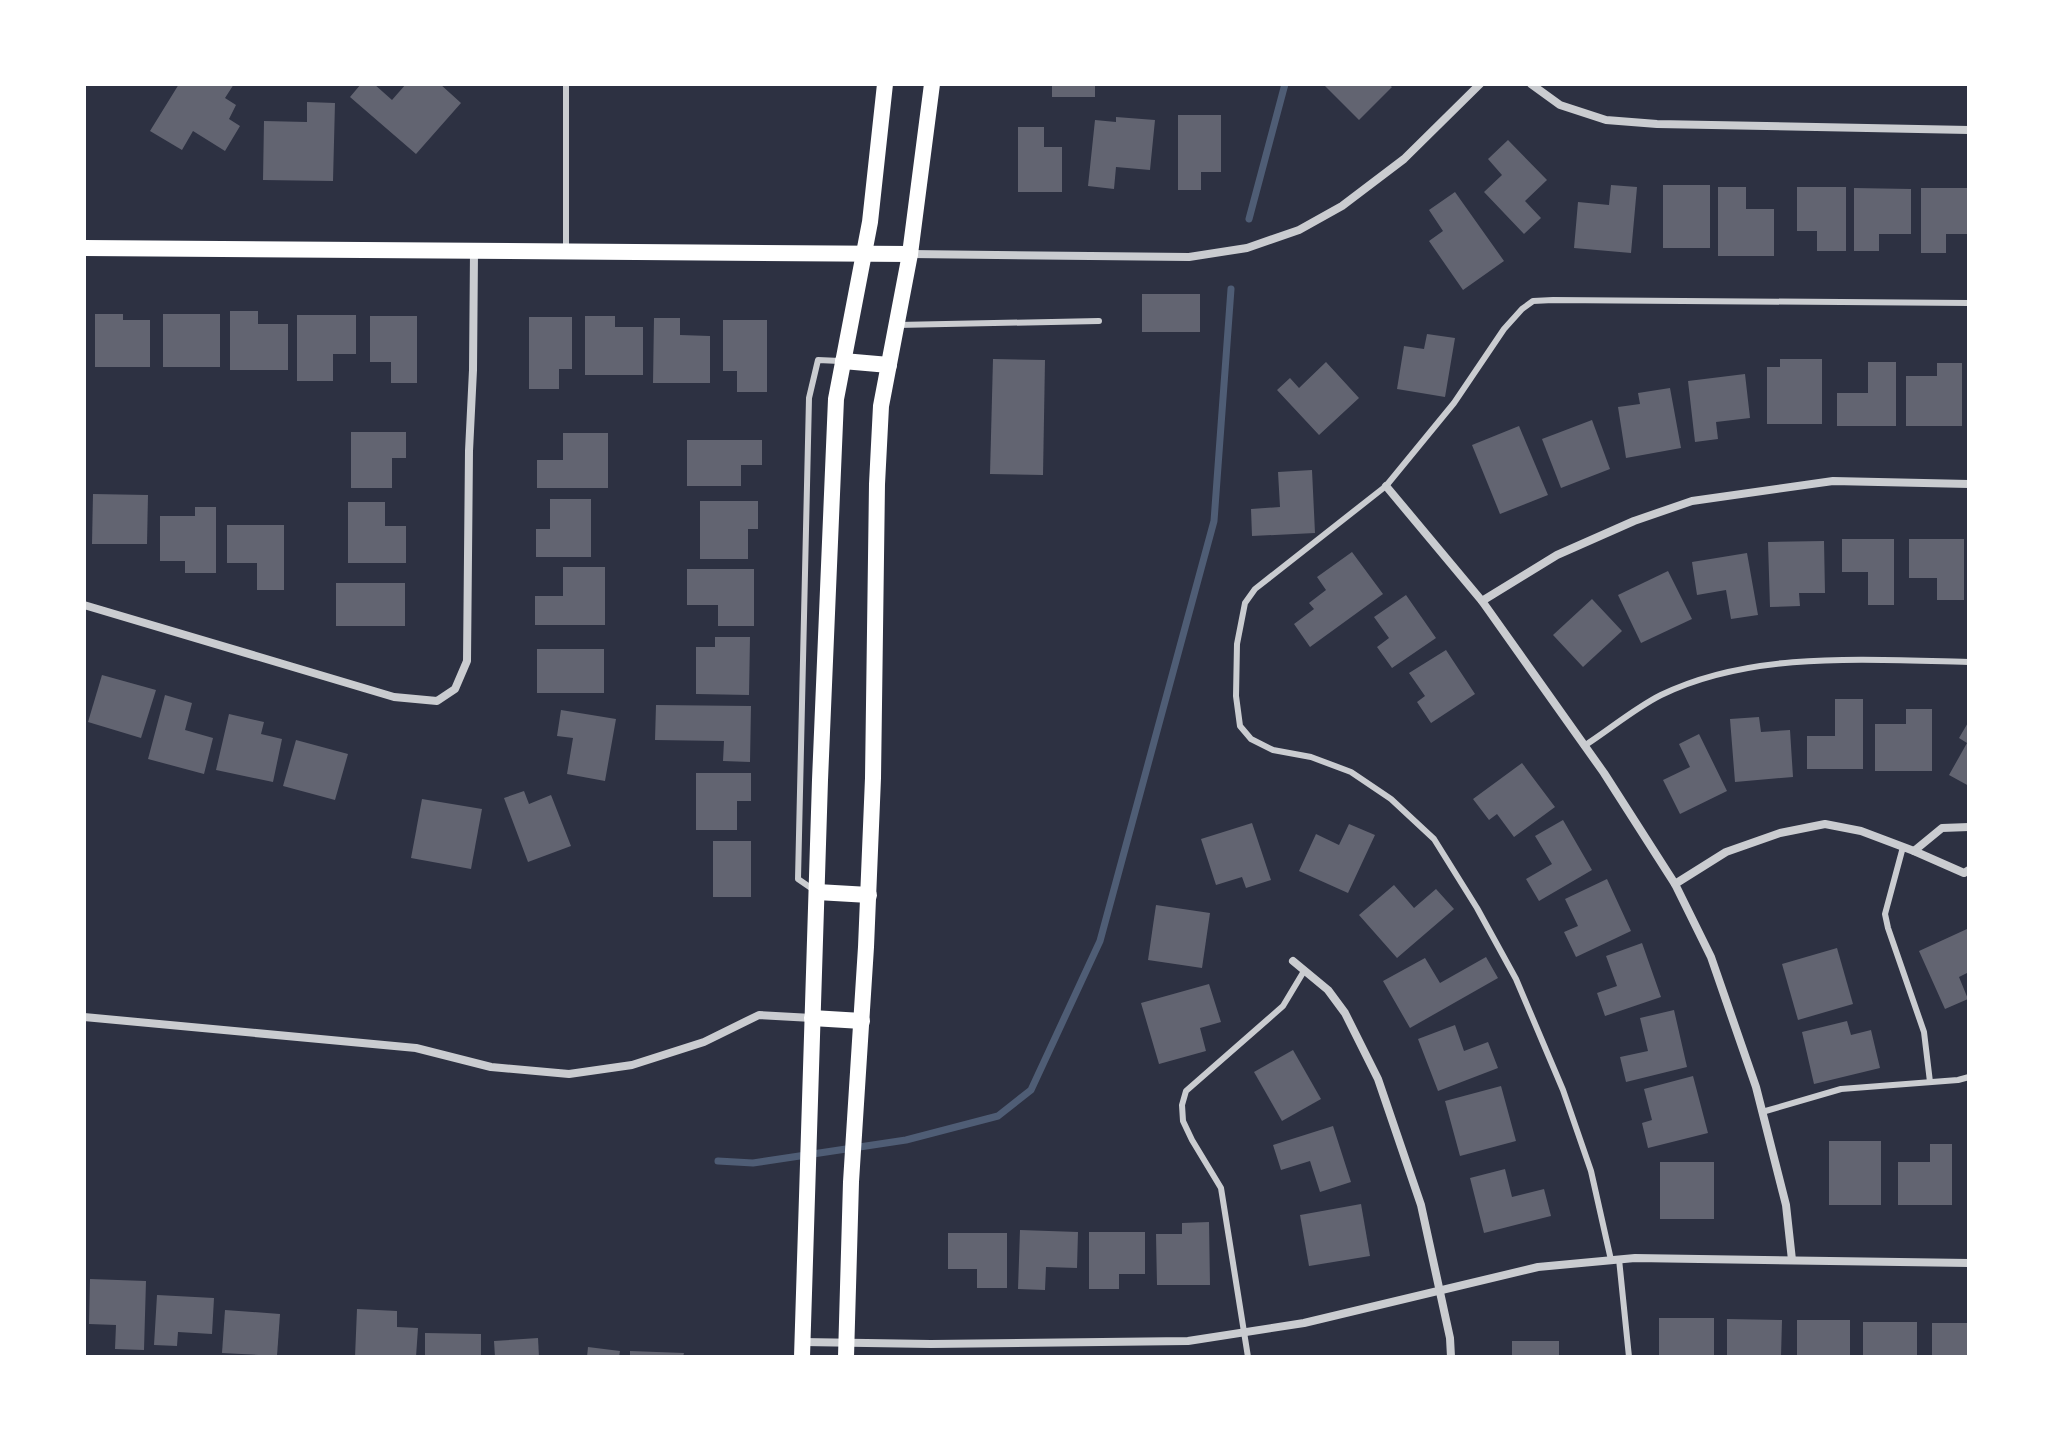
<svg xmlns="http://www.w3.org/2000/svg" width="2053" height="1441" font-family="Helvetica,sans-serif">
	<rect width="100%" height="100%" fill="#2d3142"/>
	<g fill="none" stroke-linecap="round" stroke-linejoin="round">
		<g stroke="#4f5d75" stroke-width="7">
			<polyline points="1249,219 1285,84"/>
			<polyline points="718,1161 753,1163 906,1140 998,1116 1031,1090 1100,941 1214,521 1231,289"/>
		</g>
	</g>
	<g fill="#626471">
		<polygon points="179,84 234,84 225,98 236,105 229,119 240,126 225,151 193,131 182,150 150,131"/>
		<polygon points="361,84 374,84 392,100 406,84 440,84 461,103 416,154 350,97"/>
		<rect x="1052" y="84" width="43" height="13"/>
		<polygon points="1323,84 1388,84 1392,87 1359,120"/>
		<polygon points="307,102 335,103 333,181 263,180 264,121 307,122"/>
		<polygon points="1178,115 1221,115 1221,172 1201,172 1201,190 1178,190"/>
		<polygon points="1116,117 1155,120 1150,170 1116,167 1114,189 1088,186 1095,120 1116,122"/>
		<polygon points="1018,127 1044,127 1044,147 1062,147 1062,192 1018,192"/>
		<polygon points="1508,140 1547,180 1525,201 1541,218 1524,234 1484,192 1502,175 1488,159"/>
		<polygon points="1611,185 1637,187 1631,253 1574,248 1578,202 1609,205"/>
		<rect x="1663" y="185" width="47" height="63"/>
		<polygon points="1718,187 1746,187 1746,209 1774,209 1774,256 1718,256"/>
		<polygon points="1797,187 1846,187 1846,251 1817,251 1817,231 1797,231"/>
		<polygon points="1854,188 1911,189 1911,234 1879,234 1879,251 1854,251"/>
		<polygon points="1921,188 1969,188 1969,234 1946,234 1946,253 1921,253"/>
		<polygon points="1455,192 1504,261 1463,290 1429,241 1443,231 1429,210"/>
		<rect x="1142" y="294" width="58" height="38"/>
		<polygon points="230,311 258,311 258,324 288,324 288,370 230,370"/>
		<polygon points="95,314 123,314 123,320 150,320 150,367 95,367"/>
		<rect x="163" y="314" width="57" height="53"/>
		<polygon points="297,315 356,315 356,354 333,354 333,381 297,381"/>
		<polygon points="370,316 417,316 417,383 391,383 391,362 370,362"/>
		<polygon points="585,316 615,316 615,327 643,327 643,375 585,375"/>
		<polygon points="529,317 572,317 572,369 559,369 559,389 529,389"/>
		<polygon points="654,318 680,318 680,335 710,336 710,383 653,383"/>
		<polygon points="723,320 767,320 767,392 737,392 737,371 723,371"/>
		<polygon points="1427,334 1455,338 1445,397 1397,389 1404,346 1424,349"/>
		<polygon points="993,359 1045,360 1043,475 990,474"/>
		<polygon points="1780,359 1822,359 1822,424 1767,424 1767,367 1780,367"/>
		<polygon points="1326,362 1359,398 1319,435 1277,390 1290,378 1299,388"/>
		<polygon points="1868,362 1896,362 1896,426 1837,426 1837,393 1868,393"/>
		<polygon points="1937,363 1962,363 1962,426 1906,426 1906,376 1937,376"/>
		<polygon points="1745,374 1750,418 1716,422 1718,439 1695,442 1688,381"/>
		<polygon points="1670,388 1681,448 1626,458 1618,407 1640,404 1638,393"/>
		<polygon points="1592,420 1610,469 1561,488 1542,439"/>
		<polygon points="1519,426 1548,495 1500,514 1472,445"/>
		<polygon points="351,432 406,432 406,458 392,458 392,488 351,488"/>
		<polygon points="563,433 608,433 608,488 537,488 537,460 563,460"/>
		<polygon points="687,440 762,440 762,465 741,465 741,486 687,486"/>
		<polygon points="1312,470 1315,533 1252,536 1251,509 1280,507 1278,472"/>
		<polygon points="93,494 148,495 147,544 92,544"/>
		<polygon points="550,499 591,499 591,557 536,557 536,529 550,529"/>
		<polygon points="700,501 758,501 758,529 748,529 748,559 700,559"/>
		<polygon points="348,502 385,502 385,526 406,526 406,563 348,563"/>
		<polygon points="195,507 216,507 216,573 185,573 185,561 160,561 160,516 195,516"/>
		<polygon points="227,525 284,525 284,590 257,590 257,563 227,563"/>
		<polygon points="1842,539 1894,539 1894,605 1868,605 1868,572 1842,572"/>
		<polygon points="1909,539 1964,539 1964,600 1937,600 1937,578 1909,578"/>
		<polygon points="1824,541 1825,593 1799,593 1800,606 1770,607 1768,542"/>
		<polygon points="1352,552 1383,594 1310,647 1294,624 1314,609 1309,603 1326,590 1317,577"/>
		<polygon points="1747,553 1758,615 1731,619 1726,590 1697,595 1692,562"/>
		<polygon points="563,567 605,567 605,625 535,625 535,596 563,596"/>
		<polygon points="687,569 754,569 754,626 718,626 718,605 687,605"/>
		<polygon points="1668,571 1692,619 1641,643 1618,595"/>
		<rect x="336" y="583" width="69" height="43"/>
		<polygon points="1406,595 1436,638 1392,668 1377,647 1389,638 1374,617"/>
		<polygon points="1592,599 1622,631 1583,667 1553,635"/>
		<polygon points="715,637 750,637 749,695 696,694 696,647 715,647"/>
		<rect x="537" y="649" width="67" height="44"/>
		<polygon points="1446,650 1475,694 1431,723 1417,702 1425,696 1409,673"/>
		<polygon points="102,675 156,690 141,738 88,722"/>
		<polygon points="165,695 192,703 185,730 213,738 204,774 148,759"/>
		<polygon points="1835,699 1863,699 1863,769 1807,769 1807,736 1835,736"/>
		<polygon points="656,705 751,706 750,762 723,761 724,741 655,740"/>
		<polygon points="1906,709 1932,709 1932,771 1875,771 1875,724 1906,724"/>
		<polygon points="561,710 616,719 605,781 567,774 573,738 557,736"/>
		<polygon points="229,714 264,722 261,734 282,739 273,782 216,770"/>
		<polygon points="1759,717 1761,732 1790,730 1793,777 1735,782 1730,719"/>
		<polygon points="1969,721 1969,786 1949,775 1967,743 1959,738"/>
		<polygon points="1699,734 1727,791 1680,814 1663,780 1690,767 1679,744"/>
		<polygon points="296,740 348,754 335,800 283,786"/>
		<polygon points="1522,763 1555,807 1514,837 1497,814 1489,820 1473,799"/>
		<polygon points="696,773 751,773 751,801 737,801 737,830 696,830"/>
		<polygon points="524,791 529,804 551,795 571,846 528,862 504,798"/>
		<polygon points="422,799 482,809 471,869 411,858"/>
		<polygon points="1563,820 1592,870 1539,901 1526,879 1552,864 1535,836"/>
		<polygon points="1252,823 1271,880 1246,888 1242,877 1216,885 1201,839"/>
		<polygon points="1349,824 1375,835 1348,893 1299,871 1316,834 1339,845"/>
		<rect x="713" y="841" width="38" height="56"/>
		<polygon points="1607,879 1631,931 1576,957 1564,932 1578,926 1565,899"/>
		<polygon points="1394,885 1414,908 1436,889 1454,909 1397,958 1359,915"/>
		<polygon points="1156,905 1210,913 1202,968 1148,960"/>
		<polygon points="1967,929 1969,934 1969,972 1959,977 1968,999 1945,1009 1919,951"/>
		<polygon points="1642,943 1661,997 1605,1016 1597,993 1617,986 1606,956"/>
		<polygon points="1837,948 1853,1004 1798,1020 1782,964"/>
		<polygon points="1486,957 1498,978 1410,1028 1383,981 1425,958 1440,983"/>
		<polygon points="1209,984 1221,1022 1200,1028 1206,1051 1159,1064 1141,1003"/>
		<polygon points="1674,1010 1687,1067 1626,1082 1620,1057 1648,1051 1640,1018"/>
		<polygon points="1847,1021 1851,1035 1871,1030 1880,1068 1814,1084 1802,1032"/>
		<polygon points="1455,1025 1464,1051 1488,1042 1498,1068 1438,1091 1418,1039"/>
		<polygon points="1293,1050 1321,1099 1282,1121 1254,1072"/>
		<polygon points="1693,1076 1708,1133 1648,1148 1642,1123 1652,1120 1644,1089"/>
		<polygon points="1501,1086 1516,1141 1460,1156 1445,1101"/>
		<polygon points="1333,1126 1351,1182 1320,1192 1310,1161 1281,1170 1273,1145"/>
		<rect x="1829" y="1141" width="52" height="64"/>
		<polygon points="1930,1144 1952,1144 1952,1205 1898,1205 1898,1162 1930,1162"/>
		<rect x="1660" y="1162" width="54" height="57"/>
		<polygon points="1505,1169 1512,1197 1544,1189 1551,1216 1484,1233 1470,1178"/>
		<polygon points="1361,1204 1370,1256 1309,1266 1300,1215"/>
		<polygon points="1209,1222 1210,1285 1157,1285 1156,1234 1182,1234 1182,1223"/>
		<polygon points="1020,1230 1078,1232 1077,1268 1046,1267 1045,1290 1018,1289"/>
		<polygon points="1089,1232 1145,1232 1145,1274 1119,1274 1119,1289 1089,1289"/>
		<polygon points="948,1233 1007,1233 1007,1288 977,1288 977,1269 948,1269"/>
		<polygon points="90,1279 146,1281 144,1350 115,1349 116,1325 89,1324"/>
		<polygon points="157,1295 214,1298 212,1334 178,1332 177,1346 154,1345"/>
		<polygon points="357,1309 397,1311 397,1327 418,1328 416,1357 355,1357"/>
		<polygon points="225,1310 280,1314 277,1356 222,1353"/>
		<rect x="1659" y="1318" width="55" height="39"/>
		<polygon points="1727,1319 1782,1320 1781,1357 1727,1357"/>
		<rect x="1797" y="1320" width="53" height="37"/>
		<rect x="1863" y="1322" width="54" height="35"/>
		<rect x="1932" y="1323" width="37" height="34"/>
		<polygon points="425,1333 481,1334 481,1357 425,1357"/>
		<polygon points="538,1338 539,1357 495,1357 494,1341"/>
		<rect x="1512" y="1341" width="47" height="16"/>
		<polygon points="588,1347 620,1351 619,1357 587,1357"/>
		<polygon points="630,1351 684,1353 683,1357 630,1357"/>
	</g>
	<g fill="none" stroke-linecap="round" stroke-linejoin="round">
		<g stroke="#caccd0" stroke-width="6">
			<polyline points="566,248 566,84"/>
			<polyline points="897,325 1099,321"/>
			<path d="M1584,746c25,-16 51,-38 77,-51 92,-45 208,-35 308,-33"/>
			<polyline points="1903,847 1885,914 1888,928 1924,1032 1930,1082"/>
			<polyline points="814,890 798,879 809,398 818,360 840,361"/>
			<polyline points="1762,1112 1841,1089 1958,1080 1969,1077"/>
			<polyline points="1619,1259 1629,1357"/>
			<polyline points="1611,1260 1591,1171 1563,1090 1516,979 1477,908 1434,839 1391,799 1351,772 1311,757 1273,750 1251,739 1240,726 1236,696 1237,644 1245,603 1255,589 1386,486 1454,403 1504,329 1522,309 1533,301 1553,300 1969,303"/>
			<polyline points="1248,1357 1221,1188 1192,1140 1183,1121 1182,1105 1186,1091 1283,1006 1304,971"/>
		</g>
		<g stroke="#caccd0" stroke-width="8">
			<polyline points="1531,84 1560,105 1606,120 1657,124 1969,130"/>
			<polyline points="910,254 1189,257 1247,248 1299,230 1342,206 1404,159 1480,84"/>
			<polyline points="1386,486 1482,601 1604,773 1675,884 1711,957 1756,1087 1786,1205 1792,1260"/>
			<polyline points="1482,601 1557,555 1634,521 1692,501 1833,481 1969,484"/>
			<polyline points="84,605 394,697 437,701 455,689 467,661 469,451 473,370 474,252"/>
			<polyline points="1969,827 1942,828 1914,851 1964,873 1969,870"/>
			<polyline points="1675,884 1726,852 1780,833 1825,824 1861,831 1914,851"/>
			<polyline points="1293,961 1328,990 1345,1013 1378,1079 1421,1205 1450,1338 1451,1357"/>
			<polyline points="84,1017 416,1048 491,1067 569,1074 632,1065 704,1042 759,1015 812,1018"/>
			<polyline points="802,1342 931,1344 1188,1341 1304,1323 1538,1267 1635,1258 1969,1263"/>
		</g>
		<g stroke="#fff" stroke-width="16">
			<polyline points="84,248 910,254"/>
			<polyline points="843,361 889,365"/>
			<polyline points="817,892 869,895"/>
			<polyline points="812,1018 862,1021"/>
			<polyline points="802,1357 820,780 836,399 870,222 885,84"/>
			<polyline points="846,1357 851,1182 866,947 873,778 877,484 881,406 910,254 932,84"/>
		</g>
	</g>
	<rect width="2053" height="1441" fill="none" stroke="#ffffff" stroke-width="172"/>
</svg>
